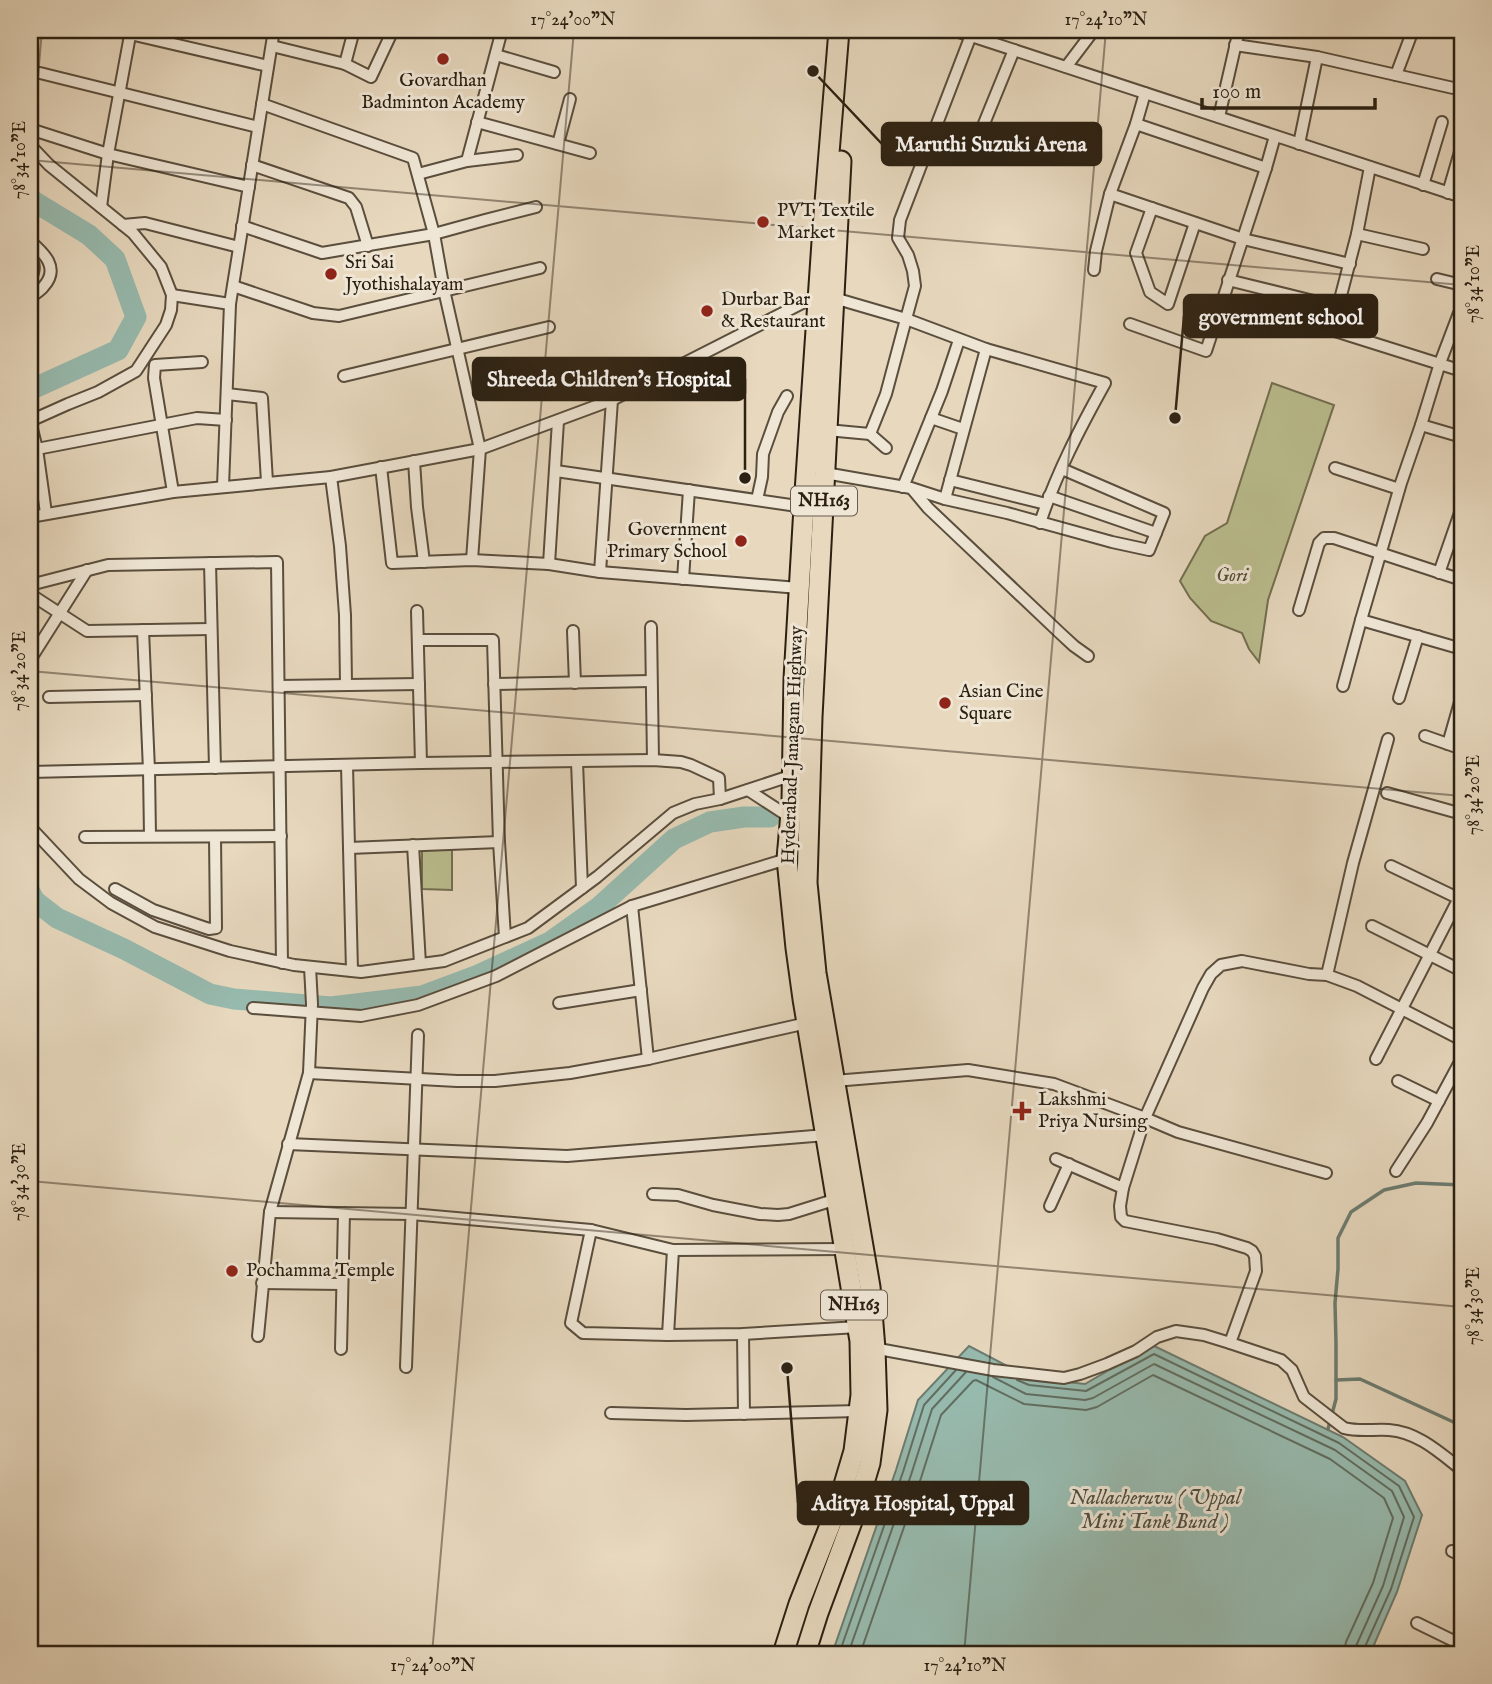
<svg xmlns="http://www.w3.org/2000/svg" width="1492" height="1684" font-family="'IM FELL English',serif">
	<rect width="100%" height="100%" fill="#e7d8be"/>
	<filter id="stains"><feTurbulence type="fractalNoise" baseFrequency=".00286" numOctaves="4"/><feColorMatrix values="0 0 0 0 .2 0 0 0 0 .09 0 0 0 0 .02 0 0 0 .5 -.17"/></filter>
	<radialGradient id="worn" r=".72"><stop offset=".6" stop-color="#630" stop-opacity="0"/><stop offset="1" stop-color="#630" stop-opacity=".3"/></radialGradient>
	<g fill="#babd8e" stroke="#726e50" stroke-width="2">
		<polygon points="1272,383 1334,405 1268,600 1259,662 1249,649 1242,633 1211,621 1190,598 1180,581 1205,536 1227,523"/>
		<polygon points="422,850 452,850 452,890 422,889"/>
	</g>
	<polygon fill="#97baae" stroke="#6c7c70" stroke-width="2" points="1152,1345 1343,1437 1405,1481 1422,1515 1397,1592 1370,1654 832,1654 896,1470 918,1400 969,1346 1030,1378 1085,1384"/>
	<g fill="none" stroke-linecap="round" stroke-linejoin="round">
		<g stroke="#616d60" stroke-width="2">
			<polyline points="993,1377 1026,1394 1085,1400 1093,1398 1154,1364 1335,1450 1392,1491 1404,1517 1383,1586 1356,1646 1355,1654"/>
			<polyline points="1017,1380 1029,1385 1086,1391 1154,1354 1339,1443 1399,1486 1414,1517 1391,1589 1364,1649 1364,1654"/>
			<polyline points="839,1654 903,1472 924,1405 956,1370"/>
			<polyline points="848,1654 911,1475 932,1409 966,1372"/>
			<polyline points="860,1654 921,1478 941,1415 973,1381 976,1380 1024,1404 1086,1410 1097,1407 1153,1375 1330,1459 1384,1498 1393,1518 1373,1583 1346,1642 1344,1654"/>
		</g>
		<g stroke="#6c7c70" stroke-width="3.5">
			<polyline points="1336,1380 1336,1343 1335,1303 1338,1269 1338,1238 1351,1212 1384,1190 1416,1183 1462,1185"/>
			<polyline points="1328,1429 1336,1399 1336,1380 1360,1379 1462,1426"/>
		</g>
		<g stroke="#97baae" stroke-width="21">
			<polyline points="30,199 89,235 115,259 136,317 118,350 30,390"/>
			<polyline points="30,892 35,901 57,918 124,949 210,994 234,999 331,1007 422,996 478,975 550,942 599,907 674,839 710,822 744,817 770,817"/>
		</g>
		<g stroke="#5a4e3d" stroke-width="14">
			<g id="minor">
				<polyline points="113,30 268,66"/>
				<polyline points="953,30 1462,197"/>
				<path d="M973,30l-73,190 -2,18 10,17 5,16 2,15 -9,33 80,30 119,34c-25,45 -49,91 -65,140"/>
				<polyline points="1235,45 1317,57 1462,90"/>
				<polyline points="272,46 345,64 371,77 393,30"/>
				<polyline points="1014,50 983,126 1044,150"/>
				<polyline points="496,55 554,72"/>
				<polyline points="345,64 354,30"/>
				<polyline points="1066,67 1094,30"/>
				<polyline points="40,73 258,127"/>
				<polyline points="1396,75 1413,30"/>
				<polyline points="1145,93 1136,124 1110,194 1243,239 1350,264"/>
				<polyline points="262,104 413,158 434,234 444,290 480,449 472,560"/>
				<polyline points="1219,117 1239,30"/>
				<polyline points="477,122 590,153"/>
				<polyline points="1136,124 1266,168"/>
				<polyline points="30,129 108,154 249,187"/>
				<polyline points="558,144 570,99"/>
				<polyline points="1299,144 1317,57"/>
				<polyline points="30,145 49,165 133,233 161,267 172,295 171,310 166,325 136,371 98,392 68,404 30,421 37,449"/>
				<polyline points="467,161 517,155"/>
				<polyline points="252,165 349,198 356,207 368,246"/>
				<polyline points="1370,167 1357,234 1338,307 1335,331 1462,371"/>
				<polyline points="418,174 467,161 502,30"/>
				<polyline points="1423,185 1442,122"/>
				<polyline points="1448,193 1462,145"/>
				<polyline points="101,207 108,154 131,30"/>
				<polyline points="1152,208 1136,253 1150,292 1168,304 1195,223"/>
				<polyline points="123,225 145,223 239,247"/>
				<polyline points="242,226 322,253 434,234 485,220 536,207"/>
				<polyline points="1357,234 1423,249"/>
				<path d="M30,241c14,12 30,27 14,45 -3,5 -10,8 -14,12"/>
				<path d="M30,257c6,8 4,15 0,24"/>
				<polyline points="1094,270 1096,251 1110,194"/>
				<polyline points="1437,279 1462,285"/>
				<polyline points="1228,280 1338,307"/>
				<polyline points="233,286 313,313 339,316 540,268"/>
				<polyline points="172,295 230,304"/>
				<polyline points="834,298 906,319 886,394 870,434 886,448"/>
				<polyline points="1459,313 1440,363 1421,425 1401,483 1361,620 1462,649"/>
				<polyline points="1130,324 1206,351 1266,168 1275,136"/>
				<polyline points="344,376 549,327"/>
				<polyline points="227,394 262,398 267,482"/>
				<polyline points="931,418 963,429"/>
				<polyline points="1421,425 1462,437"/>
				<polyline points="827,430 870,434"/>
				<polyline points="414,461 417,507 424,562"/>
				<polyline points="381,467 392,563 472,560 549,564 600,572 799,588"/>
				<polyline points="1335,468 1399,489"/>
				<polyline points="556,471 804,507"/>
				<polyline points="825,473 911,488 945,499 1007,513 1112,542 1149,550 1156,533"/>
				<polyline points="331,477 340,546 345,615 346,684"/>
				<polyline points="950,480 1046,504"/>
				<polyline points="223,486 230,304 274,30"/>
				<polyline points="903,487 942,391 959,340"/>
				<polyline points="913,490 928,508 1061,634 1074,646 1088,656"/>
				<polyline points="173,492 154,378 155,365 202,362"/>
				<polyline points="1049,496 1156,533 1164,513 1062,469"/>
				<polyline points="945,499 986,349"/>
				<polyline points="757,500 762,477 763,454 778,412 787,396"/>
				<polyline points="46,513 37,449 197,418 226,420"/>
				<polyline points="30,517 173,492 331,477 480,449 612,400 818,295"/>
				<polyline points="210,563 215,768"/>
				<polyline points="549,564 558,421"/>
				<polyline points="600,572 612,400"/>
				<polyline points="1439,573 1462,507"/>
				<polyline points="683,579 689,490"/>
				<polyline points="30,585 108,565 277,562 282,963"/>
				<polyline points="30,594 87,631 211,629"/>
				<polyline points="1299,610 1319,543 1324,538 1334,538 1462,580"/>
				<polyline points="417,611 421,763"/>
				<polyline points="651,627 653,760"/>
				<polyline points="143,630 149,770 150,836"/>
				<polyline points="573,631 575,683"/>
				<polyline points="418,640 493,640 499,842 505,937"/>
				<polyline points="30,660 87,570"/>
				<polyline points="494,684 651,681"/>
				<polyline points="279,686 419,684"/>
				<polyline points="1343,686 1361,620"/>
				<polyline points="49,697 146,695"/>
				<polyline points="1399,698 1418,636"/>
				<polyline points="1425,736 1462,749"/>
				<polyline points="1448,744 1462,695"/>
				<polyline points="577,762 582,888"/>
				<polyline points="347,765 352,971"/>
				<polyline points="30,772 421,763 653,760 681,762 691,765 719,778 720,799"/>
				<polyline points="748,790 791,818"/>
				<polyline points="1387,793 1462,814"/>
				<polyline points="30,827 79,879 111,903 155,927 230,951 294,965 361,972 444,961 528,928 597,877 673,813 695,804 720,799 793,775"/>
				<polyline points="85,837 281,836"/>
				<polyline points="413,845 420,964"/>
				<polyline points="349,848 499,842"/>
				<polyline points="1391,866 1462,900"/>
				<polyline points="115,889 153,910 209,929 216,928 215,837"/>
				<polyline points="632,906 648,1059"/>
				<polyline points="1372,926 1462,971"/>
				<polyline points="1327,975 1353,863 1388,739"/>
				<polyline points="559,1003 641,990"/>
				<polyline points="253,1008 361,1016 418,1005 496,976 632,906 787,859"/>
				<path d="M1462,1040l-105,-54 -30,-11 -18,-1 -67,-13 -21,4 -10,9 -8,14 -58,130 -22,70 -3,18 1,11 4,4 92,18 30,9 5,3 3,5 1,15 -26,72 51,17 11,10 12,27 40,31c14,4 30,1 45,2 29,2 51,23 73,40"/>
				<polyline points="1376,1059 1459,898 1462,888"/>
				<polyline points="309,1073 457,1081 495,1081 570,1073 648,1059 807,1023"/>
				<polyline points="834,1081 968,1070 1054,1084 1145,1118 1178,1132 1326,1173"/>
				<polyline points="1398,1081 1439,1101"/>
				<polyline points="288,1144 567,1156 826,1135"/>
				<polyline points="1056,1159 1123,1188"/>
				<polyline points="1396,1171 1427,1123 1462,1058"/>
				<polyline points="653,1194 678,1195 713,1205 760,1214 778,1215 789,1214 837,1199"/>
				<polyline points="1050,1206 1069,1164"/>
				<polyline points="270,1212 411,1214 591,1230 673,1250 845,1249"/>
				<polyline points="591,1230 571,1323 583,1333 668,1335 743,1334 858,1327"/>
				<polyline points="262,1283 342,1284"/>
				<polyline points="743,1334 744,1414"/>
				<polyline points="668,1335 673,1250"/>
				<polyline points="258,1336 270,1212 309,1073 312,1004 310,967"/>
				<polyline points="873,1348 993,1370 1064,1378 1080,1374 1107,1364 1136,1351 1157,1337 1176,1331 1204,1335 1230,1343"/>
				<polyline points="341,1349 344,1213"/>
				<polyline points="406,1367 418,1035"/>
				<polyline points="611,1413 686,1415 859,1411"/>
				<polyline points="1452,1551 1462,1556"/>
				<polyline points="1417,1623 1462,1645"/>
			</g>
		</g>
		<g stroke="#2b2012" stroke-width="23">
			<g id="trunk">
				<polyline points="783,1654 799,1604 838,1505 854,1451 861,1395 860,1341 803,999 796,948 787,859 792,801 794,679 804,507 823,227 839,30"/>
				<polyline points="805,1654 818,1613 854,1516 870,1463 877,1410 875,1349 870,1287 816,973 807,883 812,717 841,161"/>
			</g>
		</g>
		<use href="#minor" stroke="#efe6d5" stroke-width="10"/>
		<use href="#trunk" stroke="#e7d8be" stroke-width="19"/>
	</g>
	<path fill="none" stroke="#2b2012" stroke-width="2" stroke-opacity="0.45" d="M30,160l1432,125M30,170l12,-140M30,671l1432,125M30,1181l1432,126M432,1654l142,-1624M964,1654l142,-1624"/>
	<g fill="#8f2418" stroke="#efe6d5" stroke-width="2.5">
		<circle cx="443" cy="59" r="7"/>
		<circle cx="763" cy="222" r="7"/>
		<circle cx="331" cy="274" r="7"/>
		<circle cx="707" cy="311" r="7"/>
		<circle cx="741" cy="541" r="7"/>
		<circle cx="945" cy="703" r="7"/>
		<path d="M1018.5 1100.5h7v7h7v7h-7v7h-7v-7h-7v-7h7z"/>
		<circle cx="232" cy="1271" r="7"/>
	</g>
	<g text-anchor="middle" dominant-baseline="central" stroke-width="6" stroke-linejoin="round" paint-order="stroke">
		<g fill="#efe6d5" stroke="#665b4c" stroke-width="2">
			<rect x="791" y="486.5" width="66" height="29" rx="5"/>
			<rect x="821" y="1290.5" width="66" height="29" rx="5"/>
		</g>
		<g font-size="18" font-weight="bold" fill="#2b2012">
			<text x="824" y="501">NH163</text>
			<text x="854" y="1305">NH163</text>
		</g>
		<g font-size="19" fill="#2b2012" stroke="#efe6d5" text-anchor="start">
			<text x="443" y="81" text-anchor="middle">Govardhan<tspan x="443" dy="22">Badminton Academy</tspan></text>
			<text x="777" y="211">PVT Textile<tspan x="777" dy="22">Market</tspan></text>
			<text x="345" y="263">Sri Sai<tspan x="345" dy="22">Jyothishalayam</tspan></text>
			<text x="721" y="300">Durbar Bar<tspan x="721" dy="22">&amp; Restaurant</tspan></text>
			<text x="727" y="530" text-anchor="end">Government<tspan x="727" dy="22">Primary School</tspan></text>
			<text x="959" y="692">Asian Cine<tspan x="959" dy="22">Square</tspan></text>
			<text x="1038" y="1100">Lakshmi<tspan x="1038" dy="22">Priya Nursing</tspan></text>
			<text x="246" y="1271">Pochamma Temple</text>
		</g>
		<g font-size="19" font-style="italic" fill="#564f37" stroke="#efe6d5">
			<text x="1232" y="576">Gori</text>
		</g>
		<g font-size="19" fill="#2b2012" stroke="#efe6d5">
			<text transform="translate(793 745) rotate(-88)">Hyderabad-Janagam Highway</text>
		</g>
		<g font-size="21" font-style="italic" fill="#4b4e41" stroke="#efe6d5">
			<text x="1155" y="1498">Nallacheruvu ( Uppal<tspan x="1155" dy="24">Mini Tank Bund )</tspan></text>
		</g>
	</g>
	<path fill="none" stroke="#2b2012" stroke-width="2.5" d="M813 71L882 144M1175 418L1184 316M745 478L745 379M787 1368L798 1503"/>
	<g fill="#2b2012" stroke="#efe6d5" stroke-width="2.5">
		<circle cx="813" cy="71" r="7"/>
		<circle cx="1175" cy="418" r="7"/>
		<circle cx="745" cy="478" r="7"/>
		<circle cx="787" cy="1368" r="7"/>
	</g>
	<g fill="#2b2012" stroke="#2b2012" stroke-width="2.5">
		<rect x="882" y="123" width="219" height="42" rx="7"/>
		<rect x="1184" y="295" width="193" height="42" rx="7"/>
		<rect x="473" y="358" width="272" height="42" rx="7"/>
		<rect x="798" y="1482" width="230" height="42" rx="7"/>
	</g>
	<g font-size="21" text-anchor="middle" font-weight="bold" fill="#fff">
		<text x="991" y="151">Maruthi Suzuki Arena</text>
		<text x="1281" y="324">government school</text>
		<text x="609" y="386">Shreeda Children's Hospital</text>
		<text x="913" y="1510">Aditya Hospital, Uppal</text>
	</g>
	<rect width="1492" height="1684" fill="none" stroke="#e7d8be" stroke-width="77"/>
	<path d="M1202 98v10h173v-10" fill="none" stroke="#2b2012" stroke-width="3.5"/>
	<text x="1212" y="98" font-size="21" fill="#2b2012" stroke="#efe6d5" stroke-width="5" paint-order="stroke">100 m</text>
	<rect x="38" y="38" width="1416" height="1608" fill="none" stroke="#2b2012" stroke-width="2.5"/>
	<g font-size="18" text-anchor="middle" fill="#2b2012">
		<text x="573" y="25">17°24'00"N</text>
		<text x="1106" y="25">17°24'10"N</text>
		<text transform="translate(19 160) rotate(-90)" y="6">78°34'10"E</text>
		<text transform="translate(1473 284) rotate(-90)" y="6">78°34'10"E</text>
		<text transform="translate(19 671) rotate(-90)" y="6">78°34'20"E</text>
		<text transform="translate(1473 795) rotate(-90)" y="6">78°34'20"E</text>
		<text transform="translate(19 1182) rotate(-90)" y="6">78°34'30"E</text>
		<text transform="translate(1473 1306) rotate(-90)" y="6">78°34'30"E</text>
		<text x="433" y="1671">17°24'00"N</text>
		<text x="965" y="1671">17°24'10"N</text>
	</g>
	<rect width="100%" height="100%" filter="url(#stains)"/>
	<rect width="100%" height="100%" fill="url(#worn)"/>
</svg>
